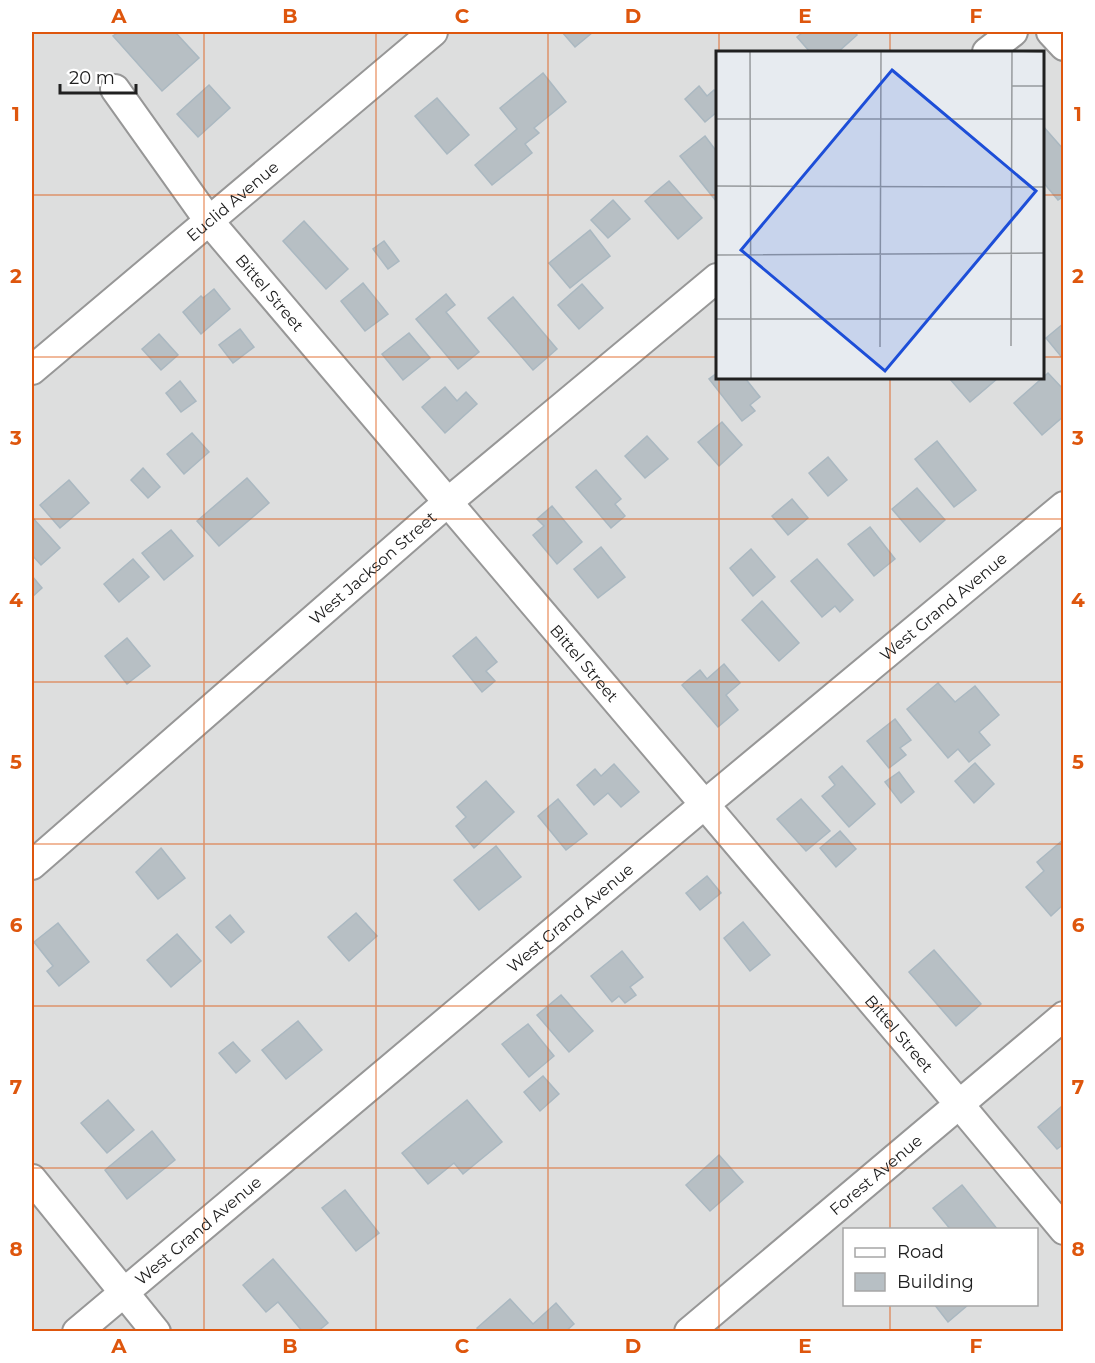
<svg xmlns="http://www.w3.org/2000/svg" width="1095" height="1363" font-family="Montserrat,sans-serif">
	<rect width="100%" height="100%" fill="#e7ebf0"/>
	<path fill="#dddede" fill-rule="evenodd" d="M32,32h1031v1299h-1031zM717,52h325v326h-325zM844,1230h192v74h-192z"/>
	<g fill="#b7bfc4" stroke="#aab8c1" stroke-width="1.5">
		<polygon points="119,32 175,32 199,58 162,91 113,36"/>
		<polygon points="562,32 593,32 575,47"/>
		<polygon points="803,32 854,32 857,35 838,52 810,52 797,37"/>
		<polygon points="543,73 566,102 534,128 539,133 525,144 532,153 492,185 475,165 517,129 500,108"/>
		<polygon points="209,85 230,108 198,137 177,114"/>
		<polygon points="699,86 707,96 714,90 717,93 717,112 705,122 685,99"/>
		<polygon points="437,98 469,135 447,154 415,116"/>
		<polygon points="1042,125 1064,150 1064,196 1058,200 1042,181"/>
		<polygon points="705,136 717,152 717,202 680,156"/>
		<polygon points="669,181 702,218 678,239 645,201"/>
		<polygon points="613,200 630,219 608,238 591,220"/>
		<polygon points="304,221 348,269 326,289 283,241"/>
		<polygon points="590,230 610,256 570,288 549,263"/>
		<polygon points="384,241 399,261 388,269 373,249"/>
		<polygon points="363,283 388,314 365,331 341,301"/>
		<polygon points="582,284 603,308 579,329 558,305"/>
		<polygon points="214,289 230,309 201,334 183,312 201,296 203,298"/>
		<polygon points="446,294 455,305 446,312 479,352 458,369 416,319"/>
		<polygon points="513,297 557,349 533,370 488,318"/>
		<polygon points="1064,323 1064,360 1046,338"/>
		<polygon points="240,329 254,347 233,363 219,345"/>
		<polygon points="409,333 430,358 403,380 382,354"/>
		<polygon points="159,334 178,355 161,370 142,349"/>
		<polygon points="717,373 717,378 745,378 760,397 750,405 755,411 742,421 709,379"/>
		<polygon points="1048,373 1064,390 1064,416 1042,435 1014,403"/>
		<polygon points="949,378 998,378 970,402"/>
		<polygon points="180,381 196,401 181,412 166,393"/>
		<polygon points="445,387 457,401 466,392 477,404 445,433 422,407"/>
		<polygon points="722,422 742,445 719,466 698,442"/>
		<polygon points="192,433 209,452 184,474 167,454"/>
		<polygon points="647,436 668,459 645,478 625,456"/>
		<polygon points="937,441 976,490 954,507 915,459"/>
		<polygon points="828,457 847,480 828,496 809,473"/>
		<polygon points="143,468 160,487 148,498 131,480"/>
		<polygon points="596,470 621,499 615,504 625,516 611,528 576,487"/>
		<polygon points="247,478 269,503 219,546 197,521"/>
		<polygon points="69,480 89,503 60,528 40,505"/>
		<polygon points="917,488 945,520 920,542 892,509"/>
		<polygon points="792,499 808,518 788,535 772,516"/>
		<polygon points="552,506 582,542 557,564 533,535 544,526 537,519"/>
		<polygon points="32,517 60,548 41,565 32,555"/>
		<polygon points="870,527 895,559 874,576 848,544"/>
		<polygon points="171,530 193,556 164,580 142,553"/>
		<polygon points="601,547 625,577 598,598 574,569"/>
		<polygon points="751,549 775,577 753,596 730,568"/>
		<polygon points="133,559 149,577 119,602 104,584"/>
		<polygon points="817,559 853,600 840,612 835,606 822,617 791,581"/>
		<polygon points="32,576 42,588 32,597"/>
		<polygon points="762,601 799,643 779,661 742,620"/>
		<polygon points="476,637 497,662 486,671 495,681 482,692 453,656"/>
		<polygon points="127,638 150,666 127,684 105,656"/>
		<polygon points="724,664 740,683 726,695 738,710 718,727 682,685 700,670 707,679"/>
		<polygon points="938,683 955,702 975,686 999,715 979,732 990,745 969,762 958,749 948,758 907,709"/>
		<polygon points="895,719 911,740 900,748 906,755 889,768 867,741"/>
		<polygon points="975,763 994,784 974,803 955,781"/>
		<polygon points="614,764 639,792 621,807 608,793 594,805 577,785 595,769 601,776"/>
		<polygon points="842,766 875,804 849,827 822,796 835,785 829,777"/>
		<polygon points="899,772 914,792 901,803 885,782"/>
		<polygon points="486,781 514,812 474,848 456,826 466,817 457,807"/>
		<polygon points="558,799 587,834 566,850 538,816"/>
		<polygon points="801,799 830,831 806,851 777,819"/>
		<polygon points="840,831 856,849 836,867 820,848"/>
		<polygon points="1064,839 1064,904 1051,916 1026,887 1044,871 1037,862"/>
		<polygon points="496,846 521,877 479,910 454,880"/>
		<polygon points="161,848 185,878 158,899 136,872"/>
		<polygon points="707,876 721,893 700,910 686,893"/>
		<polygon points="356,913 377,936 349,961 328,937"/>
		<polygon points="230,915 244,932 231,943 216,927"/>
		<polygon points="743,922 770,955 750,971 724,938"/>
		<polygon points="58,923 89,962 59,986 47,971 53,966 34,942"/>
		<polygon points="177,934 201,961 171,987 147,960"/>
		<polygon points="934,950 981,1004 956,1026 909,972"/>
		<polygon points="622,951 643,977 630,987 636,995 625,1003 619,996 612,1002 591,976"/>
		<polygon points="561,995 593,1031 569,1052 537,1015"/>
		<polygon points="298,1021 322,1050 286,1079 262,1050"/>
		<polygon points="528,1024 554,1056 529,1077 502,1044"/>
		<polygon points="233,1042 250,1061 236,1073 219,1053"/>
		<polygon points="543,1076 559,1094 540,1111 524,1092"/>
		<polygon points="108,1100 134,1130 107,1153 81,1123"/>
		<polygon points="467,1100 502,1142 463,1174 454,1163 428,1184 402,1153"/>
		<polygon points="1062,1106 1064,1144 1057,1149 1038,1127"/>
		<polygon points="152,1131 175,1160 127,1199 105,1170"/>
		<polygon points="719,1155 743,1182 710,1211 686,1185"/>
		<polygon points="962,1185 998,1230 951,1230 933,1208"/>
		<polygon points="345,1190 379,1233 356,1251 322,1208"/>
		<polygon points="273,1259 328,1323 317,1332 303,1332 278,1302 266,1312 243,1285"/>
		<polygon points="510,1299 533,1324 556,1303 574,1324 565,1332 480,1332 477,1328"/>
		<polygon points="934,1304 967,1304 968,1305 948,1322"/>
	</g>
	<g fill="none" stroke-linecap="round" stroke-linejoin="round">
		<g stroke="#979797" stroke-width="32">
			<g id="minor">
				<polyline points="1051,32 1064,46"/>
				<polyline points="987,52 1013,32"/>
				<path id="s1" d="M115,89l94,132 750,883 105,126"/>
				<path id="s2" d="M32,370l401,-338"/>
				<path id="s3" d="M32,865l416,-363 269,-224"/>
				<polyline points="32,1179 156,1332"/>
				<path id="s4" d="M77,1332l627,-527 360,-299"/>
				<path id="s5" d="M689,1332l375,-316"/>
			</g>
		</g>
		<use href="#minor" stroke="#fff" stroke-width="28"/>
	</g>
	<path fill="none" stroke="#de560d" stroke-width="1.5" stroke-opacity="0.55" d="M204,32v1300M376,32v1300M548,32v1300M719,32v20M890,32v20M32,195h685M1042,195h22M32,357h685M1042,357h22M719,378v954M890,378v852M32,519h1032M32,682h1032M32,844h1032M32,1006h1032M32,1168h1032M890,1304v28"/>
	<g text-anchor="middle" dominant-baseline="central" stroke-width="6" stroke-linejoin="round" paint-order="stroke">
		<g font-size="16" fill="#202020" stroke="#fff">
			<text stroke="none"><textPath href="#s2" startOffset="262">Euclid Avenue</textPath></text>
			<text stroke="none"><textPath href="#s1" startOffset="256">Bittel Street</textPath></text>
			<text stroke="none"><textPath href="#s3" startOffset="452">West Jackson Street</textPath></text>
			<text stroke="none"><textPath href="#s4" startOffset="1130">West Grand Avenue</textPath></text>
			<text stroke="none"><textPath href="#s1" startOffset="742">Bittel Street</textPath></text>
			<text stroke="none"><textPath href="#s4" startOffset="644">West Grand Avenue</textPath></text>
			<text stroke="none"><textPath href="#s1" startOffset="1228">Bittel Street</textPath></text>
			<text stroke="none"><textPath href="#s5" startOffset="244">Forest Avenue</textPath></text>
			<text stroke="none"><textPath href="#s4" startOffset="158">West Grand Avenue</textPath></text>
		</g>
	</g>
	<g transform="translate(716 51)">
		<rect width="328" height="328" fill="#e7ebf0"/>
		<path fill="none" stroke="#979a9d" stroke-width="1.5" d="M34,0l1,328M299,0l30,1M296,35h33M0,68h329M0,135l329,1M0,204l329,-2M0,268h329M295,295l1,-295M164,296l1,-296"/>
		<path fill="#1d4ed8" fill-opacity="0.15" stroke="#1d4ed8" stroke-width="3" d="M176,19l144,121 -151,180 -144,-121z"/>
		<rect width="328" height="328" fill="none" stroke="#202020" stroke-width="3"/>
	</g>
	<rect width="1095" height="1363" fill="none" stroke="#ffffff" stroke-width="66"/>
	<rect x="843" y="1228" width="195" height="78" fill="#ffffff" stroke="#a6a6a6" stroke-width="1.5"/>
	<rect x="855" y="1248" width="30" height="9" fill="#ffffff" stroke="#a6a6a6" stroke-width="1.5"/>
	<text x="897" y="1258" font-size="18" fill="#202020">Road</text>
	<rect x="855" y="1273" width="30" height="18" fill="#b7bfc4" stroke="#a6a6a6" stroke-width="1.5"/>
	<text x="897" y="1288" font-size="18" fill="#202020">Building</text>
	<path d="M60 84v9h76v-9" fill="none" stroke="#202020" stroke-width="3"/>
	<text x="69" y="84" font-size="18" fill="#202020" stroke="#ffffff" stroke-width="4.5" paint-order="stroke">20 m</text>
	<rect x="33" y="33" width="1029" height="1297" fill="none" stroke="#de560d" stroke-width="2"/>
	<g font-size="20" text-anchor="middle" font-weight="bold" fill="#de560d">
		<text x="119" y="23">A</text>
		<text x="290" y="23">B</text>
		<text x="462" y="23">C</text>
		<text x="633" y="23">D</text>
		<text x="805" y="23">E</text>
		<text x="976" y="23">F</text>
		<text x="16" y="121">1</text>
		<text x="1078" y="121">1</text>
		<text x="16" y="283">2</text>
		<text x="1078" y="283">2</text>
		<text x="16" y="445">3</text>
		<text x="1078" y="445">3</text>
		<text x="16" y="607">4</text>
		<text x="1078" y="607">4</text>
		<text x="16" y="769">5</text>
		<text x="1078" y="769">5</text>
		<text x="16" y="932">6</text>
		<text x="1078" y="932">6</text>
		<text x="16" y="1094">7</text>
		<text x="1078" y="1094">7</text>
		<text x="16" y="1256">8</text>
		<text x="1078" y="1256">8</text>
		<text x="119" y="1353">A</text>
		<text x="290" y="1353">B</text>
		<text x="462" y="1353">C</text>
		<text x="633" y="1353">D</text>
		<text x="805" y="1353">E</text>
		<text x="976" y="1353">F</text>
	</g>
</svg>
